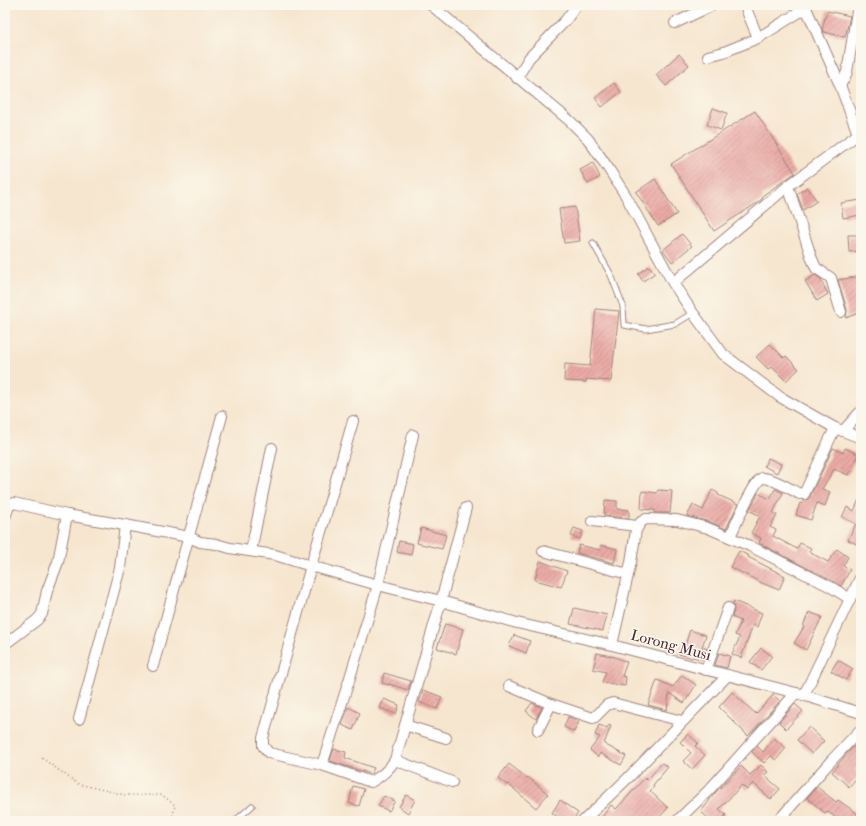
<svg xmlns="http://www.w3.org/2000/svg" width="866" height="826" font-family="'IM FELL French Canon',serif">
	<defs>
		<pattern id="building-hatch" width="6" height="6" patternUnits="userSpaceOnUse"><rect width="6" height="6" fill="#ebaba6"/><path d="M-1 1l2-2M0 6l6-6M5 7l2-2" fill="none" stroke="#c08b87"/></pattern>
	</defs>
	<rect width="100%" height="100%" fill="#fbf7ec"/>
	<filter id="ink" filterUnits="userSpaceOnUse"><feTurbulence type="fractalNoise" baseFrequency=".025" numOctaves="2"/><feDisplacementMap in="SourceGraphic" scale="8" xChannelSelector="R" yChannelSelector="G"/><feConvolveMatrix kernelMatrix="1 2 1 2 8 2 1 2 1" color-interpolation-filters="sRGB"/></filter>
	<filter id="wash" filterUnits="userSpaceOnUse"><feTurbulence type="fractalNoise" baseFrequency=".012" numOctaves="4" result="noise"/><feDisplacementMap in="SourceGraphic" scale="16" xChannelSelector="R" yChannelSelector="G"/><feGaussianBlur stdDeviation="0.9" result="paint"/><feColorMatrix in="noise" values="0 0 0 0 0 0 0 0 0 0 0 0 0 0 0 0 0 1.4 0 .05"/><feComposite in="paint" operator="in"/></filter>
	<g filter="url(#wash)">
		<rect width="100%" height="100%" fill="#f6e6cf"/>
		<g id="blocks">
			<g fill="url(#building-hatch)">
				<polygon points="827,11 850,16 845,37 824,32 822,29"/>
				<polygon points="679,54 689,65 666,86 656,75"/>
				<polygon points="614,83 621,92 602,107 595,98"/>
				<polygon points="713,108 727,113 721,130 707,125"/>
				<polygon points="755,111 795,173 762,196 763,198 757,203 714,231 671,164"/>
				<polygon points="593,163 600,177 588,184 580,170"/>
				<polygon points="655,179 677,214 658,226 636,192"/>
				<polygon points="807,187 817,201 803,210 797,194"/>
				<polygon points="861,200 861,215 843,218 841,203"/>
				<polygon points="575,207 580,241 564,243 559,209"/>
				<polygon points="682,234 692,246 672,262 663,250"/>
				<polygon points="848,235 861,235 861,251 849,252"/>
				<polygon points="649,266 655,273 643,281 638,274"/>
				<polygon points="815,275 822,280 821,281 828,294 817,301 805,281"/>
				<polygon points="861,276 861,312 846,318 847,310 838,280"/>
				<polygon points="596,309 619,311 611,381 586,379 586,382 564,381 565,364 590,366"/>
				<polygon points="770,344 784,358 786,356 799,369 786,381 772,367 768,369 756,357"/>
				<polygon points="833,448 843,453 845,448 858,454 848,475 834,469 822,489 830,492 825,506 817,503 811,520 796,515 800,503 803,504 804,500 807,500 810,497"/>
				<polygon points="768,458 781,464 777,473 764,466"/>
				<polygon points="775,489 783,493 773,513 777,515 770,527 776,530 773,536 797,549 800,543 811,548 809,552 828,562 837,549 848,557 843,566 850,570 841,586 759,543 761,538 751,533 760,516 749,510 756,498 758,493 770,499"/>
				<polygon points="658,490 672,491 670,513 655,513 655,510 641,509 642,491 657,493"/>
				<polygon points="712,490 718,493 718,495 738,504 726,529 710,522 687,516 693,505 703,510"/>
				<polygon points="861,495 861,546 848,540 856,524 842,517 847,507 854,511"/>
				<polygon points="605,500 617,501 617,509 629,510 629,518 604,516"/>
				<polygon points="421,528 446,535 442,549 417,543"/>
				<polygon points="574,528 583,531 580,539 571,536"/>
				<polygon points="399,541 413,544 411,555 397,552"/>
				<polygon points="579,545 600,550 601,545 617,549 614,563 577,553"/>
				<polygon points="739,551 749,556 748,557 785,576 779,590 762,583 730,567"/>
				<polygon points="540,561 567,571 561,587 535,580"/>
				<polygon points="734,601 762,613 757,627 753,625 741,658 732,654 740,637 735,635 741,621 732,617 734,610 733,604"/>
				<polygon points="574,608 607,615 603,631 570,624"/>
				<polygon points="809,612 822,617 806,650 794,643 804,627 803,626"/>
				<polygon points="445,624 463,629 456,654 437,648"/>
				<polygon points="690,630 706,635 702,647 707,649 703,660 693,657 692,658 679,654 682,644 685,645"/>
				<polygon points="514,635 530,641 526,653 509,646"/>
				<polygon points="761,648 772,656 761,670 750,662"/>
				<polygon points="597,653 615,657 627,662 622,676 626,677 625,686 602,682 606,672 593,669"/>
				<polygon points="719,653 730,656 727,668 715,665"/>
				<polygon points="838,660 853,669 846,680 831,671"/>
				<polygon points="384,673 411,681 408,690 389,684 389,685 382,683"/>
				<polygon points="682,675 696,685 684,703 669,693 667,710 648,705 657,680 673,687"/>
				<polygon points="423,690 442,697 437,709 419,702"/>
				<polygon points="732,692 756,714 773,695 780,701 748,736 719,707"/>
				<polygon points="384,699 399,705 396,714 380,708"/>
				<polygon points="532,703 542,708 536,719 526,711"/>
				<polygon points="795,704 803,711 786,729 779,722"/>
				<polygon points="348,707 360,713 353,730 342,725"/>
				<polygon points="568,717 579,721 574,732 564,727"/>
				<polygon points="599,725 607,728 609,725 611,726 604,744 626,756 621,765 600,753 598,757 590,750 600,737 595,735"/>
				<polygon points="809,727 824,741 812,754 797,740"/>
				<polygon points="688,734 698,743 695,746 705,755 692,769 683,761 691,753 680,742"/>
				<polygon points="774,738 786,748 776,760 771,756 764,763 752,752 757,746 763,752"/>
				<polygon points="857,744 861,748 861,765 855,770 860,774 849,787 832,772 848,752"/>
				<polygon points="334,749 346,752 345,758 374,768 371,774 330,761"/>
				<polygon points="662,763 668,767 653,785 654,787 650,791 668,808 656,821 599,821 611,805 616,809 645,778 647,780"/>
				<polygon points="509,764 527,778 528,777 548,794 536,808 508,784 507,785 498,778"/>
				<polygon points="761,765 768,772 764,775 780,789 771,799 753,783 747,790 742,785 719,809 726,815 721,821 712,821 701,812 715,793 741,766 750,775"/>
				<polygon points="353,786 364,789 359,806 349,803"/>
				<polygon points="817,787 836,802 838,800 858,814 852,821 840,821 827,811 825,813 807,798"/>
				<polygon points="406,795 415,800 408,813 399,807"/>
				<polygon points="384,796 395,801 389,811 378,806"/>
				<polygon points="560,800 578,813 572,821 564,821 552,813"/>
			</g>
		</g>
	</g>
	<g filter="url(#ink)">
		<use href="#blocks" fill-opacity="0" stroke="#a0827d" stroke-width="1"/>
		<g fill="none" stroke-linecap="round" stroke-linejoin="round">
			<g stroke="#a0827d" stroke-width="7">
				<g id="lane">
					<polyline points="593,243 611,275 623,306 624,325 646,329 675,324 693,313"/>
					<polyline points="235,821 252,806"/>
				</g>
			</g>
			<g stroke="#a0827d" stroke-width="12">
				<g id="street">
					<polyline points="431,5 570,121 588,139 608,168 626,196 673,283 693,313 723,354 780,397 835,428 861,438"/>
					<polyline points="746,5 747,11 758,38 806,8 840,85 858,134"/>
					<polyline points="675,23 713,5"/>
					<polyline points="708,56 724,52 758,38"/>
					<polyline points="517,78 529,58 565,21 577,5"/>
					<polyline points="840,85 844,79 847,72 858,5"/>
					<polyline points="788,186 812,259 816,268 831,278 841,312"/>
					<polyline points="673,283 788,186 861,132"/>
					<polyline points="843,431 861,411"/>
					<path d="M413,435l-35,150 -67,-19 -48,172v8l6,7 53,12 49,17c11,-6 18,-12 24,-22l46,-159 76,22 95,22 184,48 65,20"/>
					<polyline points="5,517 9,506 14,503 67,515 125,525"/>
					<polyline points="592,521 638,526"/>
					<path d="M730,537c4,-9 25,-58 32,-59 9,-1 30,12 38,16h4l31,-66"/>
					<polyline points="251,551 272,448"/>
					<polyline points="543,551 628,574"/>
					<polyline points="5,644 37,620 42,614 47,591 58,562 67,515"/>
					<polyline points="612,645 631,562 636,530 641,522 646,519 677,520 708,528 750,546 831,587 850,599"/>
					<polyline points="153,666 222,416"/>
					<polyline points="706,670 728,608"/>
					<polyline points="509,686 551,704 593,718 595,717 607,705 613,703 682,721"/>
					<polyline points="804,695 861,576"/>
					<polyline points="79,719 120,568 125,525 189,537 200,542 216,544 230,548 275,555 311,566 353,421"/>
					<polyline points="405,725 446,738"/>
					<polyline points="538,730 551,704"/>
					<polyline points="395,760 452,782"/>
					<polyline points="322,765 348,684 378,585 441,601 466,508"/>
					<polyline points="583,821 628,778 728,675"/>
					<polyline points="677,821 709,790 796,693"/>
					<polyline points="778,821 830,762 861,729"/>
				</g>
			</g>
			<polyline stroke="#a0827d" stroke-width="1.5" stroke-dasharray="1 3" stroke-linecap="butt" points="42,758 78,784 125,795 162,795 175,805 172,821"/>
			<use href="#lane" stroke="#fff" stroke-width="5"/>
			<use href="#street" stroke="#fff" stroke-width="10"/>
		</g>
	</g>
	<g text-anchor="middle" dominant-baseline="central" stroke-width="3.5" stroke-linejoin="round" paint-order="stroke">
		<g font-size="15" fill="#4a1f2b" stroke="#fbf7ec">
			<text transform="translate(671 645) rotate(15)">Lorong Musi</text>
		</g>
	</g>
	<rect width="866" height="826" fill="none" stroke="#fbf7ec" stroke-width="20"/>
</svg>
